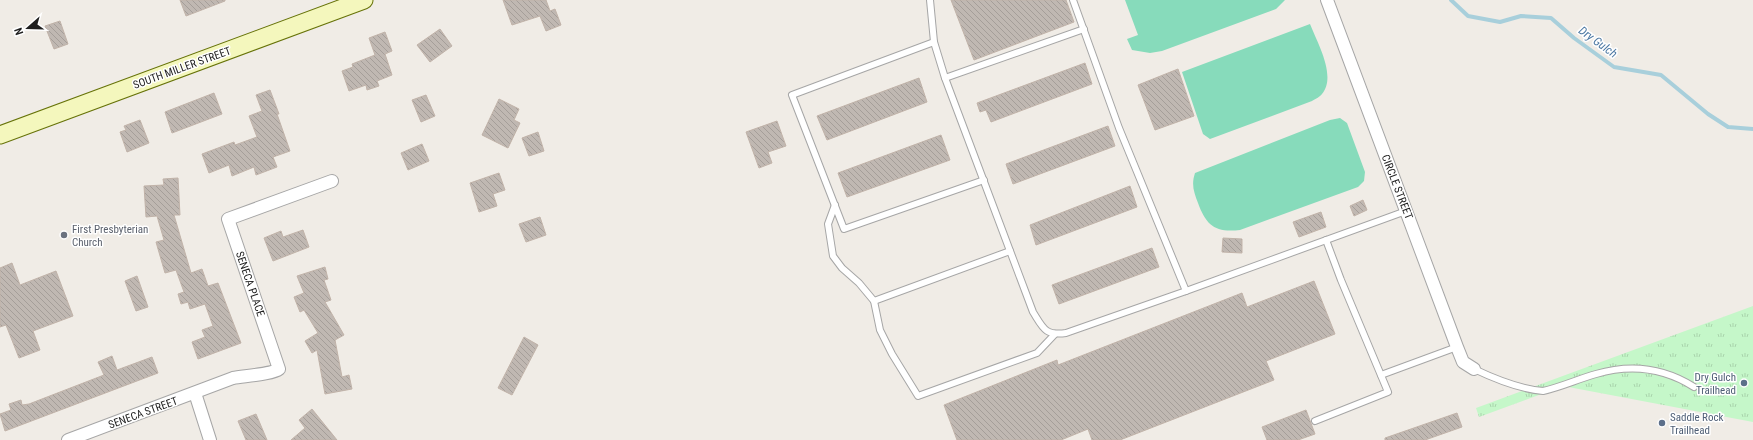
<svg xmlns="http://www.w3.org/2000/svg" width="1753" height="440" font-family="'Roboto Condensed',sans-serif">
	<defs>
		<pattern id="park-tufts" width="24" height="20" patternUnits="userSpaceOnUse"><rect width="24" height="20" fill="#c5f7c9"/><path d="M3 7l-1-3M5 7V3M7 7l1-3M15 17l-1-3M17 17v-4M19 17l1-3" fill="none" stroke="#a9d3ac"/></pattern>
		<pattern id="building-back-hatch" width="6" height="6" patternUnits="userSpaceOnUse"><rect width="6" height="6" fill="#c0b8b2"/><path d="M-1 5l2 2M0 0l6 6M5-1l2 2" fill="none" stroke="#a59e99"/></pattern>
	</defs>
	<rect width="100%" height="100%" fill="#f0ece6"/>
	<polygon fill="url(#park-tufts)" points="1753,306 1753,422 1563,386 1479,417 1476,408"/>
	<g fill="#87dbbb">
		<polygon points="1125,0 1285,0 1276,9 1162,51 1150,53 1132,50 1127,39 1138,35"/>
		<path d="M1310,24c7,18 27,52 12,70 -2,3 -7,5 -10,7l-102,38 -7,-5 -21,-62z"/>
		<path d="M1340,118l7,5 18,49 -1,9 -6,6 -118,43c-25,3 -34,-5 -42,-27 -4,-11 -7,-18 -3,-30l135,-53z"/>
	</g>
	<g fill="none" stroke-linecap="round" stroke-linejoin="round">
		<polyline stroke="#a8cfdb" stroke-width="4" points="1451,0 1468,16 1500,22 1521,16 1551,18 1574,38 1614,67 1661,75 1708,114 1728,127 1753,129"/>
	</g>
	<g fill="url(#building-back-hatch)" stroke="#c1b3a9">
		<polygon points="180,0 225,0 225,1 186,16"/>
		<polygon points="503,0 546,0 550,11 555,9 561,25 546,31 540,16 512,25"/>
		<polygon points="951,0 1066,0 1074,22 974,60"/>
		<polygon points="60,21 68,44 54,49 45,26"/>
		<polygon points="440,29 452,46 430,62 417,45"/>
		<polygon points="385,32 392,51 385,54 392,75 377,81 379,86 367,90 366,85 349,91 342,71 353,67 352,64 375,55 369,38"/>
		<polygon points="1085,63 1092,84 991,122 986,110 980,112 977,103"/>
		<polygon points="1178,69 1194,116 1155,130 1138,85"/>
		<polygon points="919,78 927,102 827,140 817,116"/>
		<polygon points="270,90 279,114 277,114 290,151 273,157 277,167 256,175 254,167 232,176 229,165 209,173 202,154 234,142 235,145 257,137 249,116 262,111 256,95"/>
		<polygon points="214,93 222,114 172,133 165,112"/>
		<polygon points="426,95 435,116 421,122 412,100"/>
		<polygon points="499,99 519,109 514,120 520,123 508,148 482,135"/>
		<polygon points="140,120 149,143 127,152 120,132 126,130 124,126"/>
		<polygon points="777,121 786,146 768,152 772,163 759,168 746,132"/>
		<polygon points="1108,126 1115,146 1013,184 1006,164"/>
		<polygon points="538,132 544,151 529,156 522,138"/>
		<polygon points="941,135 950,160 847,197 838,173"/>
		<polygon points="422,144 429,161 408,170 401,153"/>
		<polygon points="499,173 505,190 493,194 497,206 479,212 470,183"/>
		<polygon points="178,178 180,215 174,215 191,273 202,269 208,286 218,283 241,343 198,359 192,342 205,337 202,330 213,326 205,304 190,309 188,302 181,304 178,294 184,292 176,270 165,273 156,242 164,240 157,216 146,217 144,186 164,185 163,179"/>
		<polygon points="1130,186 1137,207 1036,245 1030,225"/>
		<polygon points="1363,200 1367,210 1354,216 1350,206"/>
		<polygon points="1321,212 1326,227 1299,237 1293,222"/>
		<polygon points="540,217 546,235 526,242 519,224"/>
		<polygon points="303,230 309,247 273,261 264,238 281,231 283,237"/>
		<polygon points="1223,238 1242,239 1242,253 1222,252"/>
		<polygon points="1152,248 1159,267 1059,304 1052,285"/>
		<polygon points="12,263 20,285 56,271 73,316 33,331 40,350 19,358 6,325 0,327 0,268"/>
		<polygon points="325,267 328,279 324,280 331,300 325,302 344,335 335,340 342,377 349,375 352,389 325,394 317,350 312,353 305,341 318,333 304,310 300,312 294,297 304,293 297,276"/>
		<polygon points="137,276 148,307 136,311 125,281"/>
		<polygon points="1314,281 1335,334 1266,361 1274,380 1120,440 1092,440 1088,429 1061,440 957,440 944,405 1057,360 1058,365 1242,293 1247,307"/>
		<polygon points="524,337 538,345 512,395 498,388"/>
		<polygon points="112,356 117,370 152,357 158,373 5,431 0,414 11,410 9,404 21,400 22,405 29,404 104,375 98,362"/>
		<polygon points="312,409 337,440 291,440 305,428 299,420"/>
		<polygon points="1306,410 1315,434 1298,440 1267,440 1262,427"/>
		<polygon points="1457,413 1462,427 1425,440 1385,440 1385,438"/>
		<polygon points="256,414 267,440 246,440 238,421"/>
	</g>
	<g fill="none" stroke-linecap="round" stroke-linejoin="round">
		<g stroke="#a6a6a6" stroke-width="8">
			<g id="lane">
				<path d="M930,0l4,42 11,36 88,234c10,16 12,24 33,21l120,-42 220,-80"/>
				<polyline points="1073,0 1119,128 1186,291"/>
				<polyline points="934,42 792,95 844,229 984,180"/>
				<polyline points="945,78 1084,29"/>
				<polyline points="835,205 828,224 833,256 842,268 859,283 874,301 880,330 892,354 918,396 1037,353 1055,334"/>
				<polyline points="874,301 1010,251"/>
				<path d="M1474,369c21,10 45,20 69,22 18,-4 35,-12 53,-17 34,-10 68,-6 98,13"/>
				<polyline points="1381,375 1457,347"/>
				<polyline points="1315,421 1388,392 1341,280 1326,240"/>
			</g>
		</g>
		<g stroke="#a6a6a6" stroke-width="14">
			<g id="street">
				<polyline points="1327,0 1457,347 1463,362 1474,369"/>
				<polyline points="195,393 210,440"/>
				<path d="M68,440l165,-62c11,-2 40,-4 46,-9l-51,-150 104,-38"/>
			</g>
		</g>
		<g stroke="#677309" stroke-width="19">
			<polyline id="secondary" points="0,135 364,0"/>
		</g>
		<use href="#lane" stroke="#fff" stroke-width="6"/>
		<use href="#street" stroke="#fff" stroke-width="12"/>
		<use href="#secondary" stroke="#f4f7bd" stroke-width="17"/>
	</g>
	<circle fill="#6b7280" stroke="#fff" stroke-width="1.5" cx="64" cy="235" r="4"/>
	<g fill="#5c6f8a" stroke="#fff" stroke-width="1.5">
		<circle cx="1744" cy="383" r="4"/>
		<circle cx="1662" cy="423" r="4"/>
	</g>
	<g text-anchor="middle" dominant-baseline="central" stroke-width="3" stroke-linejoin="round" paint-order="stroke">
		<g font-size="11" fill="#1f1f1f" stroke="#fff">
			<text transform="translate(182 68) rotate(-20)">SOUTH MILLER STREET</text>
			<text transform="translate(1397 187) rotate(69)">CIRCLE STREET</text>
			<text transform="translate(250 284) rotate(71)">SENECA PLACE</text>
			<text transform="translate(143 413) rotate(-20)">SENECA STREET</text>
		</g>
		<g font-size="11" fill="#5b616d" stroke="#fff" text-anchor="start">
			<text x="72" y="229">First Presbyterian<tspan x="72" dy="13">Church</tspan></text>
		</g>
		<g font-size="11" fill="#4e5e75" stroke="#fff" text-anchor="end">
			<text x="1736" y="377">Dry Gulch<tspan x="1736" dy="13">Trailhead</tspan></text>
			<text x="1670" y="417" text-anchor="start">Saddle Rock<tspan x="1670" dy="13">Trailhead</tspan></text>
		</g>
		<g font-size="12" font-style="italic" fill="#4c78a3" stroke="#fff">
			<text transform="translate(1598 42) rotate(36)">Dry Gulch</text>
		</g>
	</g>
	<g transform="translate(28 28) rotate(250)" stroke="#ffffff" stroke-width="3" paint-order="stroke">
	<path d="M0-3L7 15L0 10L-7 15Z" fill="#1f1f1f"/>
	<text y="-6" font-size="11" font-weight="bold" text-anchor="middle" fill="#1f1f1f">N</text>
	</g>
</svg>
